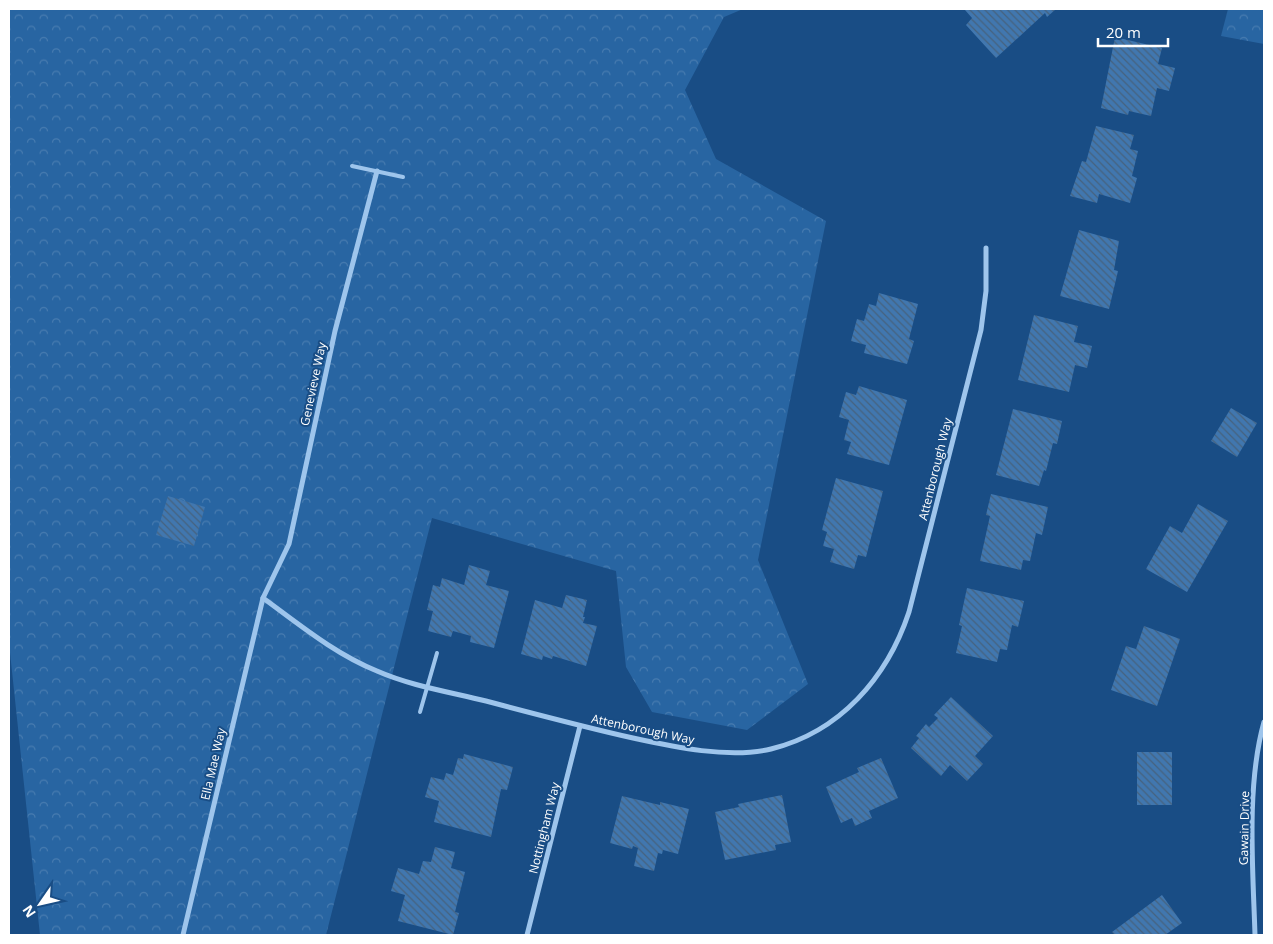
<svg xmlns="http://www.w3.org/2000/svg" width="1273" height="944" font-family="'Open Sans',sans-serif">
	<defs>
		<pattern id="forest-crowns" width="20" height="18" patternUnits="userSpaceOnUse" patternTransform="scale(1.25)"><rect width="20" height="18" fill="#2865a2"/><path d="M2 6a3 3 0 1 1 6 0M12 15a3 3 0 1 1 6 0" fill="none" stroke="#487cb0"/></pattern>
		<pattern id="building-back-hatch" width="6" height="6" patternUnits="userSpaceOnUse" patternTransform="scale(1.25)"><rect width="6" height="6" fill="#4177af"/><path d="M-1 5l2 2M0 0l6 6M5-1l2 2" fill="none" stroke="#46627e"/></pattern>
	</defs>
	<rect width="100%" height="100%" fill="#194d85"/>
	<g fill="url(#forest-crowns)">
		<polygon points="9,9 743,9 724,17 685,90 716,159 826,221 758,560 808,684 747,730 652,712 626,667 616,571 432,518 326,935 40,935 9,643"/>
		<polygon points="1228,9 1264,9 1264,44 1221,36"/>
	</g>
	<g fill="url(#building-back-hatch)">
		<polygon points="967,9 1056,9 1047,17 1045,13 996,58 966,25 972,18 965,10"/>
		<polygon points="1115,37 1162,48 1158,64 1175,68 1169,91 1157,88 1151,116 1129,111 1128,115 1101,108"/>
		<polygon points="1096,126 1134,135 1130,149 1138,151 1132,176 1137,178 1130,203 1099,194 1097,203 1070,196 1082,161 1086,162"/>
		<polygon points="1079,230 1119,241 1114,270 1118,271 1109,309 1060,296"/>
		<polygon points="879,293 918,304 909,339 914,341 907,364 864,353 866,345 851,341 857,319 864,321 869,304 876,306"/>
		<polygon points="1034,315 1078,326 1074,342 1092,346 1087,368 1075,365 1069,392 1018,380"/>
		<polygon points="859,386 907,400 889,465 847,454 851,442 844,440 849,420 839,417 846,392 856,395"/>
		<polygon points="1231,408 1257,423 1237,457 1211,441"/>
		<polygon points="1013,409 1062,421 1057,444 1053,443 1046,471 1044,470 1039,486 996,475"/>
		<polygon points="836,478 883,491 866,557 858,555 854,569 830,562 834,549 823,546 827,532 822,530"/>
		<polygon points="991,494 1048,507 1042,535 1036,533 1030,561 1023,560 1021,570 980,561 990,516 986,515"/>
		<polygon points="168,496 205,507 194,546 156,535"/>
		<polygon points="1198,504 1228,521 1187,592 1146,569 1170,526 1182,533"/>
		<polygon points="469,565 490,571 486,585 509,591 494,648 470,642 471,636 453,631 451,637 428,631 433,611 427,610 433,585 440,587 442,578 464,585"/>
		<polygon points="967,588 1024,601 1018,627 1012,625 1007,650 1000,649 997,662 956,653 962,626 959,625"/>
		<polygon points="566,595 587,600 583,617 585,617 583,623 597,626 586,666 553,656 552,659 543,656 542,660 521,654 535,600 562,608"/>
		<polygon points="1144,626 1180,639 1157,706 1111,690 1126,646 1136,649"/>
		<polygon points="951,697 993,736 975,756 983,764 967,781 950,765 941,776 911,748 919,738 916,736 926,724 929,727 938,718 934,715"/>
		<rect x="1137" y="752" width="35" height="53"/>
		<polygon points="464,754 513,767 507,790 501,789 491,837 434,822 439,801 425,797 431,777 444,780 446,773 453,775 458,758 463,759"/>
		<polygon points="881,758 898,798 869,811 872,818 855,826 852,818 841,823 826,787 859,772 857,768"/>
		<polygon points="782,795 791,842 775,845 776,850 725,860 715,812 739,807 738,804"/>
		<polygon points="622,796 660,805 660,802 689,809 678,854 663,850 662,854 658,853 654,871 634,866 638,848 633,846 632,849 610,843"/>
		<polygon points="435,847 455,852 451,868 465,872 455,912 459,913 453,935 398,921 405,895 391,891 398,868 419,874 423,861 431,862"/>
		<polygon points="1162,895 1182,923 1165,935 1115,935 1112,932"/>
	</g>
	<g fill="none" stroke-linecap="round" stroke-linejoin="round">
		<g stroke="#9ec5ec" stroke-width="4">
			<polyline points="352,166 403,177"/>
			<polyline points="420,712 437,653"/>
		</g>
		<g stroke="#9ec5ec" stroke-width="5">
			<path d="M263,598c37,27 72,56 114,73 34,15 73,21 109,30 49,13 98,26 147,37 41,9 96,21 138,11 69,-17 116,-71 138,-137l72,-282 5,-39v-43"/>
			<polyline points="183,935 263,598 289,544 335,331 377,171"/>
			<polyline points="527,935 580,726"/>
			<path d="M1255,935c-2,-66 -9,-149 9,-213"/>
		</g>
	</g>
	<g text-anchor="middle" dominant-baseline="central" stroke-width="4" stroke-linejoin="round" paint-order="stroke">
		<g font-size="12" fill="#fff" stroke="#194d85">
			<text transform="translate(313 384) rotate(-78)">Genevieve Way</text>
			<text transform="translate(935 469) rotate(-76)">Attenborough Way</text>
			<text transform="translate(643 729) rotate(12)">Attenborough Way</text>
			<text transform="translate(213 764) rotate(-77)">Ella Mae Way</text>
			<text transform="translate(544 828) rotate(-76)">Nottingham Way</text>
			<text transform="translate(1244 828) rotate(-89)">Gawain Drive</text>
		</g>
	</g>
	<rect width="1273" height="944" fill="none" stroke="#ffffff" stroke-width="20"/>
	<g transform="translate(40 904) rotate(236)" stroke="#194d85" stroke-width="4" paint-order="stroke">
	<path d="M0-4L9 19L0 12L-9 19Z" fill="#ffffff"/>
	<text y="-8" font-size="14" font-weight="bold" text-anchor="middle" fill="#ffffff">N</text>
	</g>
	<path d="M1098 38v8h70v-8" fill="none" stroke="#ffffff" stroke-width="2.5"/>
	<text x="1106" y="38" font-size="15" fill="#ffffff" stroke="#194d85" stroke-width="4" paint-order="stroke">20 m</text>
</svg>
